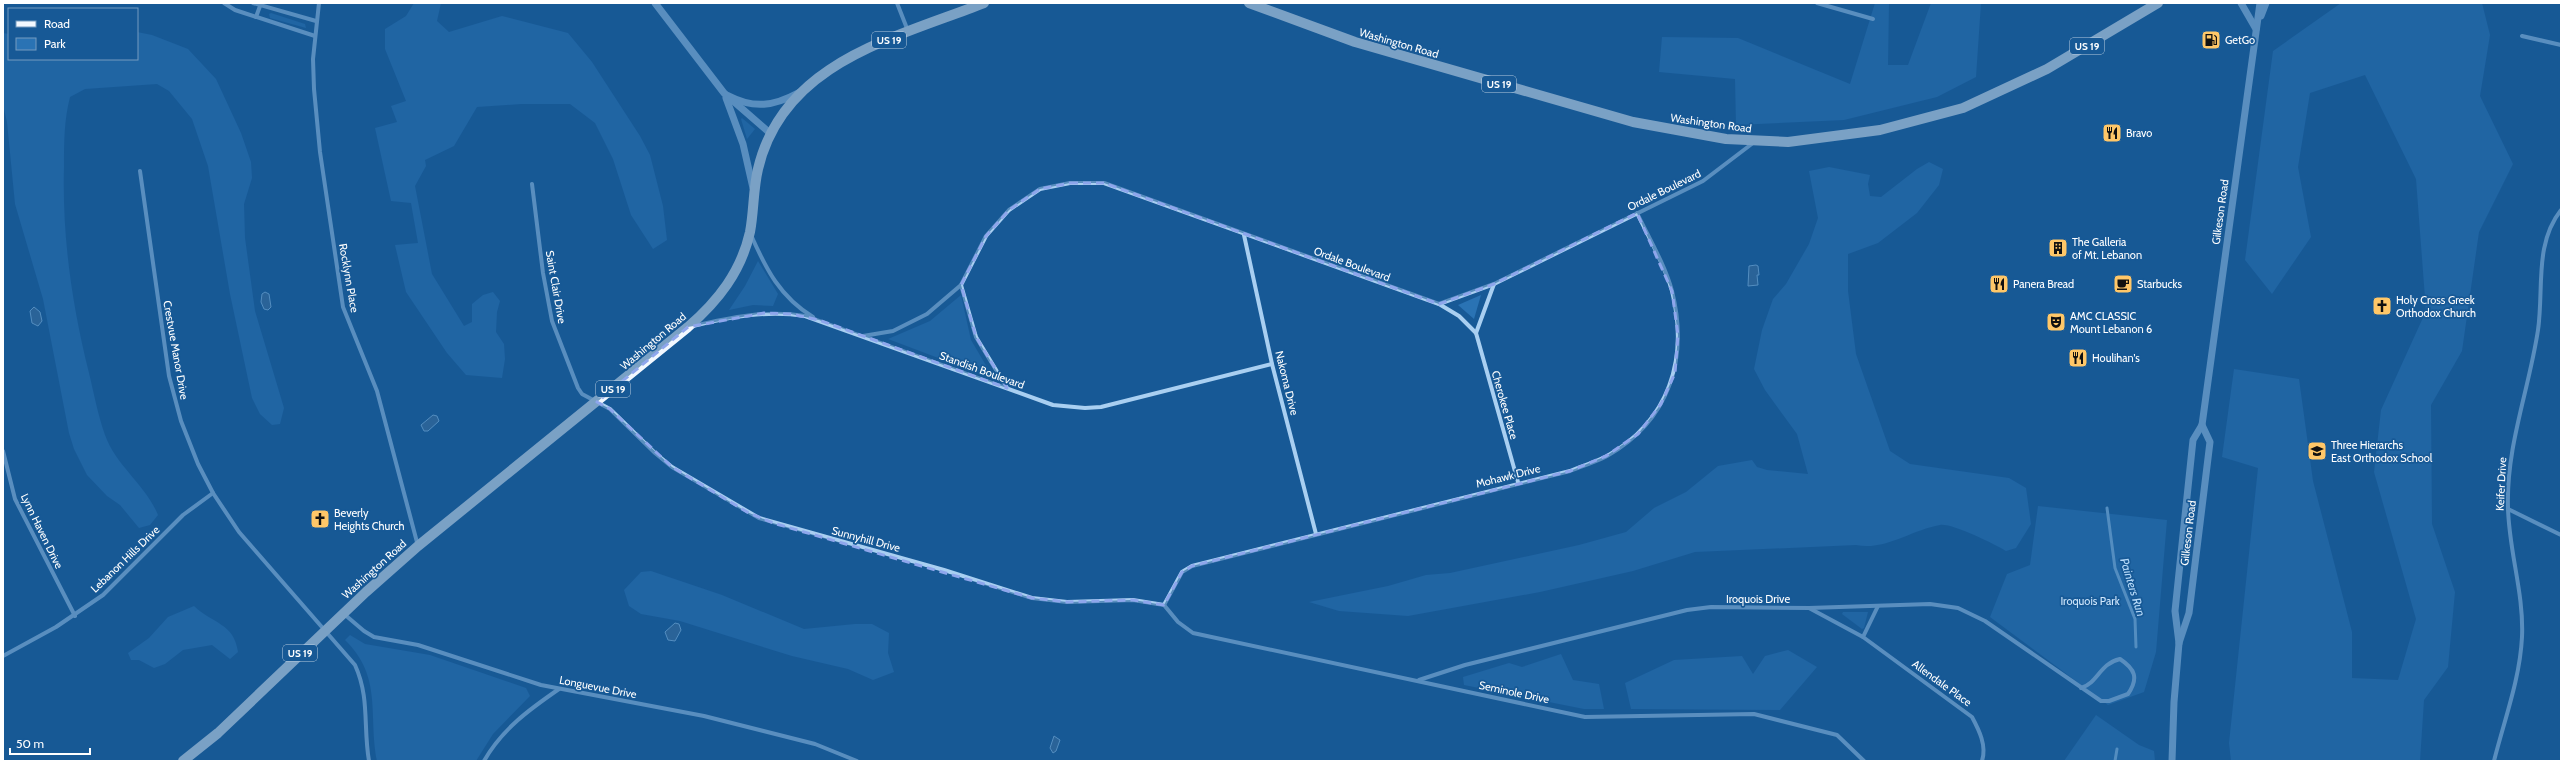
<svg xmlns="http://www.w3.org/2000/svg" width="2564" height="764" font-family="Cabin,sans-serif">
	<rect width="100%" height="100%" fill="#175996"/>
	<g fill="#2a73b4">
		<polygon points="414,3 441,3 437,21 449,32 502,16 568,33 592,62 640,136 650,155 663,206 667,240 653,249 631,215 613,159 595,123 570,104 521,104 477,107 454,146 425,160 426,166 415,186 432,274 464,326 472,322 472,304 483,295 493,292 500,301 497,312 496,332 504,344 505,359 502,378 466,375 447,353 406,292 395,245 418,243 411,203 391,201 375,128 397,122 391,106 406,101 385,49 385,29 406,16"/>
		<polygon points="1875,3 1889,3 1888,65 1908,65 1931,3 1981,3 1976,77 1937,97 1844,120 1736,125 1735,79 1659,72 1662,37 1738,38 1850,84"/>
		<polygon points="2341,3 2482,3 2490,35 2480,96 2513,164 2479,232 2462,351 2431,405 2432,524 2455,592 2448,667 2424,700 2420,761 2231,761 2229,743 2258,468 2222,457 2234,369 2299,379 2313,481 2352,632 2352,678 2398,680 2416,619 2374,472 2381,410 2426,311 2416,179 2365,75 2310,93 2298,167 2311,237 2272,294 2245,260 2273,51"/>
		<polygon points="271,13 305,24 306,28 270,18 269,14"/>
		<path d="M137,32l15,3 36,14 28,30 25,54 10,29 1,16 -8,26 1,34 10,73 29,97 -4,16 -8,1 -12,-11 -8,-16 -22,-104 -22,-128 -16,-47 -23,-28 -12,-7 -72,5 -15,8c-6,23 -6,46 -6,69 -2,71 8,139 25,207 5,21 9,42 16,62 11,31 41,50 53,80l-8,10 -11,3 -19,-23 -13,-9 -20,-21 -13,-26 -5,-16 -26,-134 -28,-95 -8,-82 -4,-17v-72l6,1v25h128z"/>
		<polygon points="742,118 755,129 747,139 741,119"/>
		<path d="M1929,162l14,7 -4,16 -22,28 -39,30 -30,11v37l8,63 34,97 20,13 99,14 17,10 5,36 -15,24 -10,3c-12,-7 -54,-28 -66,-26 -29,5 -55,26 -84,20l-161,7 -62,19 -93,21 -132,24 -69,-5 -30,-9 79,-16 38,-11 24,-2 129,-28 47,-13 28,-24 32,-16 32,-26 34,-6 5,7 10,3 41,4 -11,-40 -32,-44 -11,-21 8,-39 11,-31 13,-15 23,-40 9,-26 -9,-47 20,-4 41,8 -2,9 2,12 11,1 36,-28z"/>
		<polygon points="758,261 778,294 773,306 753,305 729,310 745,286"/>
		<polygon points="961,295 971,340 994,379 888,339 930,321"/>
		<polygon points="1481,295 1474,319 1458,305"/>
		<polygon points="2038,506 2167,520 2156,652 2144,692 2108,705 1990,617 2007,574 2030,565"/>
		<polygon points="651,571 722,595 804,629 855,624 872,624 889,633 888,653 894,672 873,680 848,669 792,656 680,621 641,614 629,606 624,590 641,572"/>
		<path d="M194,606c19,18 40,17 44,46l-8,7 -18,-14 -29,5 -18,14 -11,4 -15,-8h-8l-3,-7 21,-15 19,-21z"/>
		<polygon points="1843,612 1868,612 1864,628 1862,629 1842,614"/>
		<path d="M350,635l15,9 65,11 96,33 4,8 -37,38 -17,27h-99c-9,-46 6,-84 -32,-121z"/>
		<polygon points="1788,650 1817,667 1780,710 1631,709 1625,683 1674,660 1742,656 1753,674 1765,656"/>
		<polygon points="1561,654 1573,680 1599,684 1604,709 1584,709 1464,685 1463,677 1509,663 1522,667"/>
		<polygon points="2096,715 2139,745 2154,751 2155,761 2064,761"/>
	</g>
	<g fill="#416f9b" stroke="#9bccf3">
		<polygon points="1756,265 1758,266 1759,275 1757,275 1758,285 1748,286 1749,266"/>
		<polygon points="265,292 269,294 271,307 268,310 264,309 261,302 262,294"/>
		<polygon points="34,307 40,312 42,321 38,326 32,323 30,311"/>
		<polygon points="433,415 437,416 439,421 428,431 424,431 421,425"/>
		<polygon points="675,623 679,624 681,630 675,641 668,640 665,632"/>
		<polygon points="1054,736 1060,740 1056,751 1053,753 1050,748"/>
	</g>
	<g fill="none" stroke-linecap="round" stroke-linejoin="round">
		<g stroke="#9bccf3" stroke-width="3">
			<polyline points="2107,508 2115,568 2135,619 2136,647"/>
			<polyline points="2115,761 2117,749"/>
		</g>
		<g stroke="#a9cff1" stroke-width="4">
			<polyline points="224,3 235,10 315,36"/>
			<polyline points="253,3 316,21"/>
			<polyline points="319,3 313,59 314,89 320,152 343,307 377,391 418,546"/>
			<polyline points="897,3 908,31"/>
			<polyline points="1817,3 1873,19"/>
			<polyline points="256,17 260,6"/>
			<polyline points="2522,36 2561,45"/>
			<path d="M140,171l29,205 12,45 17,43 15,29 26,39 116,133c15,33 8,62 14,96"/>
			<polyline points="532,184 543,273 552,321 578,388 582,394 610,409 655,453 672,467 759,518 944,570 1032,598 1067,602 1133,600 1164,605"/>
			<path d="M751,235c15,34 29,62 62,82"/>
			<polyline points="1244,235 1272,364 1316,534"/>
			<polyline points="1494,284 1476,333 1518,482"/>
			<polyline points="961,285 976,337 1007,388"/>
			<polyline points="1439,304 1459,316 1476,333"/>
			<path d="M693,326c38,-9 73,-16 112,-10l248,89 32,3 16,-1 171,-43"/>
			<polyline points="863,336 893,331 927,314 961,285 986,236 1009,210 1040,189 1070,183 1104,183 1439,304 1494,284 1703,181 1753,143"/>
			<polyline points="3,451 15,499 75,616"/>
			<polyline points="2508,509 2561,535"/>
			<path d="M1164,605l18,-33 10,-6 378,-95c12,-5 26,-9 37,-15 62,-35 82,-97 65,-165 -7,-26 -23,-53 -35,-78"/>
			<polyline points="1164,605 1178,622 1193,633 1585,717 1754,714 1837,735 1864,761"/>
			<path d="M1809,608l54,29 109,80c7,13 15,29 10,44"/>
			<polyline points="344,614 364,631 374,637 418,645 541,685 704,716 815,744 857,761"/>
			<polyline points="1863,637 1878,606"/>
			<polyline points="3,656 56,627 103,595 183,515 213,493"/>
			<path d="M1419,680l46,-15 222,-55 24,-3 98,1 121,-4 28,4 27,13 116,80h8l19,-7c11,-16 7,-25 -8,-35 -21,5 -21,23 -39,29"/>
			<path d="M484,761c18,-32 46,-52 75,-72"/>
			<path d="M2494,761c10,-40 26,-82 28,-124 2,-44 -13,-85 -14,-129 -2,-62 21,-118 30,-178 6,-41 -4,-86 23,-120"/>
		</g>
		<g stroke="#a9cff1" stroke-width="7">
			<polyline points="655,3 724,93 771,134"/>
			<polyline points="2241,3 2256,29"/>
			<polyline points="2261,16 2266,3"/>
			<path d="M729,96c25,13 45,10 69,-3"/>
			<polyline points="726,98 743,144 753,188"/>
			<polyline points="2179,643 2175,611 2193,440 2202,425 2260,3"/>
			<polyline points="2172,761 2174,702 2179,643 2189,613 2210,442 2202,425"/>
		</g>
		<g stroke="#f2f8ff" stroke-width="10">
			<polyline points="1249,3 1355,42 1633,122 1726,139 1788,142 1880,130 1963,108 2047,69 2158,3"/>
			<path d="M183,761l35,-28 148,-141 52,-46 270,-219c30,-26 53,-55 62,-95 4,-21 3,-42 8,-63 25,-107 137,-131 226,-166"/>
		</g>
	</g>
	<path d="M0 0H2564V764H0ZM1070,183h34l335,121 55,-20 143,-71 35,78 6,44 -3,38 -14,31 -23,30 -32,22 -36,15 -378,95 -10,6 -18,33 -31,-5 -66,2 -35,-4 -259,-75 -26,-11 -75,-45 -62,-58 -13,-7 91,-75 76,-14 27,1 28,6 188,68 -31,-51 -15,-52 25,-49 23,-26 31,-21z" fill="#175996" fill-opacity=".55" fill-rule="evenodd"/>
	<path fill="none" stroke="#8ea6ec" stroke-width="3" stroke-dasharray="8 5" stroke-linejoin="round" d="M1070,183h34l335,121 55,-20 143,-71 35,78 6,44 -3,38 -14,31 -23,30 -32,22 -36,15 -378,95 -10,6 -18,33 -31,-5 -66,2 -35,-4 -259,-75 -26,-11 -75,-45 -62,-58 -13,-7 91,-75 76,-14 27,1 28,6 188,68 -31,-51 -15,-52 25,-49 23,-26 31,-21z"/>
	<defs>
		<g id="fuel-square" transform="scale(1)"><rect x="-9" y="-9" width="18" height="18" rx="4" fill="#ffc768" stroke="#175996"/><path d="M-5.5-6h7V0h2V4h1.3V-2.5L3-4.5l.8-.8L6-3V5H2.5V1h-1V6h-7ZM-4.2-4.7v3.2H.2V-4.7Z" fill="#111"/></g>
		<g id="restaurant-square" transform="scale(1)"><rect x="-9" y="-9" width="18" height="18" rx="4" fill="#ffc768" stroke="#175996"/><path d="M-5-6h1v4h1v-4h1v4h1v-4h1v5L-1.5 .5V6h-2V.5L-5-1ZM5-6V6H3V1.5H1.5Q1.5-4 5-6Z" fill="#111"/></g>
		<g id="building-square" transform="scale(1)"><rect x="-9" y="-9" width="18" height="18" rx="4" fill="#ffc768" stroke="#175996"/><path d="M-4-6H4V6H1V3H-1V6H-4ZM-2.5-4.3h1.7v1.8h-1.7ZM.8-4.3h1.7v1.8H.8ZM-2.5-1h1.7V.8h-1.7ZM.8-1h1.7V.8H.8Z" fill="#111"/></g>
		<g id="cafe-square" transform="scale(1)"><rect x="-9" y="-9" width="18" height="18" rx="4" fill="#ffc768" stroke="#175996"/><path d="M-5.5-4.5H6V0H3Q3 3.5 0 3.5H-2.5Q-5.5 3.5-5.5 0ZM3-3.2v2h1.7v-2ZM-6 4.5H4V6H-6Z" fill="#111"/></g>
		<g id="church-square" transform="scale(1)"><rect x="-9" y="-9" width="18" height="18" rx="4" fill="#ffc768" stroke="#175996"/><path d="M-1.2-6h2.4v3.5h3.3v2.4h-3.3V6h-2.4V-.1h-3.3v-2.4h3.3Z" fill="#111"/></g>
		<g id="theatre-square" transform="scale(1)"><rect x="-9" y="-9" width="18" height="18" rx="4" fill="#ffc768" stroke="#175996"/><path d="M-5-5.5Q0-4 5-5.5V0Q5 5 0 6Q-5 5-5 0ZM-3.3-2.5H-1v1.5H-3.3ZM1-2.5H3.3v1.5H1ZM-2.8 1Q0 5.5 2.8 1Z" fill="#111"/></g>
		<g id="school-square" transform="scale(1)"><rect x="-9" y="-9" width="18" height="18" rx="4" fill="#ffc768" stroke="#175996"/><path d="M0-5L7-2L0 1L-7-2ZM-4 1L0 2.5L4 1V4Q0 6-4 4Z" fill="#111"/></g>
	</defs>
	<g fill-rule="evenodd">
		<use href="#fuel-square" x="2211" y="40"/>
		<use href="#restaurant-square" x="2112" y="133"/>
		<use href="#building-square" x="2058" y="248"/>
		<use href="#restaurant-square" x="1999" y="284"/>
		<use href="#cafe-square" x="2123" y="284"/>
		<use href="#church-square" x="2382" y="306"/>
		<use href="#theatre-square" x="2056" y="322"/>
		<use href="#restaurant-square" x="2078" y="358"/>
		<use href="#school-square" x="2317" y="451"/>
		<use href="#church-square" x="320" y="519"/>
	</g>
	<g text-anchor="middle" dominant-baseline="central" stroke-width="3.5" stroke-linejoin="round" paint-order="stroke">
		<g fill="#175996" stroke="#b9cde0" stroke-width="1">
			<rect x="872" y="32" width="34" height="16" rx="3"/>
			<rect x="2070" y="38" width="34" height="16" rx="3"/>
			<rect x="1482" y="76" width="34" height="16" rx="3"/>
			<rect x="596" y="381" width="34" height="16" rx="3"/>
			<rect x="283" y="645" width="34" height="16" rx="3"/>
		</g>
		<g font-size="10" font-weight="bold" fill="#fff">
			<text x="889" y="40">US 19</text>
			<text x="2087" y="46">US 19</text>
			<text x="1499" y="84">US 19</text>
			<text x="613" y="389">US 19</text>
			<text x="300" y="653">US 19</text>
		</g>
		<g font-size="11" fill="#fff" stroke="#175996" text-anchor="start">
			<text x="2225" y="40">GetGo</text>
			<text x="2126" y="133">Bravo</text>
			<text x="2072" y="242">The Galleria<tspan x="2072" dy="13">of Mt. Lebanon</tspan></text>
			<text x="2013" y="284">Panera Bread</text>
			<text x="2137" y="284">Starbucks</text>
			<text x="2396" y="300">Holy Cross Greek<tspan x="2396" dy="13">Orthodox Church</tspan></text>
			<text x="2070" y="316">AMC CLASSIC<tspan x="2070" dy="13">Mount Lebanon 6</tspan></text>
			<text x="2092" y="358">Houlihan's</text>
			<text x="2331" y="445">Three Hierarchs<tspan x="2331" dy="13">East Orthodox School</tspan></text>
			<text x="334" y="513">Beverly<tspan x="334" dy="13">Heights Church</tspan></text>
		</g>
		<g font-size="11" fill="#fff" stroke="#175996">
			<text transform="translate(1399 43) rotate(16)">Washington Road</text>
			<text transform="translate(1711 123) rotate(8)">Washington Road</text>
			<text transform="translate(1664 190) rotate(-26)">Ordale Boulevard</text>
			<text transform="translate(2220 212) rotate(-82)">Gilkeson Road</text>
			<text transform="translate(1352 264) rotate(20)">Ordale Boulevard</text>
			<text transform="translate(349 278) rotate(80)">Rocklynn Place</text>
			<text transform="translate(556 287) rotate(80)">Saint Clair Drive</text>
			<text transform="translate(653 341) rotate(-40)">Washington Road</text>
			<text transform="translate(176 350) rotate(80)">Crestvue Manor Drive</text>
			<text transform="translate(982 370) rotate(20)">Standish Boulevard</text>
			<text transform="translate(1287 383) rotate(76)">Nakoma Drive</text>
			<text transform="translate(1505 405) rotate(74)">Cherokee Place</text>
			<text transform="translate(1508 476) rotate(-14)">Mohawk Drive</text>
			<text transform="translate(2501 484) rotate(-87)">Keifer Drive</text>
			<text transform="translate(42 531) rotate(64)">Lynn Haven Drive</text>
			<text transform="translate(2188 533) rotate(-83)">Gilkeson Road</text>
			<text transform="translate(866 539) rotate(15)">Sunnyhill Drive</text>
			<text transform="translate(125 559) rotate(-44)">Lebanon Hills Drive</text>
			<text transform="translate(374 569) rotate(-42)">Washington Road</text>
			<text x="1758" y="599">Iroquois Drive</text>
			<text transform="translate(1942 683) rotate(36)">Allendale Place</text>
			<text transform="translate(598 687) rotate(11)">Longuevue Drive</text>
			<text transform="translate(1514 692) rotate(12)">Seminole Drive</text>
		</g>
		<g font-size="11" fill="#d0e7fc" stroke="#175996">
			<text x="2090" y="601">Iroquois Park</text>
		</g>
		<g font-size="12" font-style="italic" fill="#b5d9f8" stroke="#175996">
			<text transform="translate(2133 587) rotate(73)">Painters Run</text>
		</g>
	</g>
	<rect width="2564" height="764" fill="none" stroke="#ffffff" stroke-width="8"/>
	<rect x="8" y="8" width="130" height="52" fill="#175996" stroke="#749bc0"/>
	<rect x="16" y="21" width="20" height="6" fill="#f2f8ff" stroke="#749bc0"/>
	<text x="44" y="28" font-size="12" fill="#ffffff">Road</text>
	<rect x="16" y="38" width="20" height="12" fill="#2a73b4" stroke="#749bc0"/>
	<text x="44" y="48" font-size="12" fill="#ffffff">Park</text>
	<path d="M10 748v6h80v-6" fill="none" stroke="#ffffff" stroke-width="2"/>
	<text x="16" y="748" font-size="12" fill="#ffffff" stroke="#175996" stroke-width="3" paint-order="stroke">50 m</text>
</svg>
